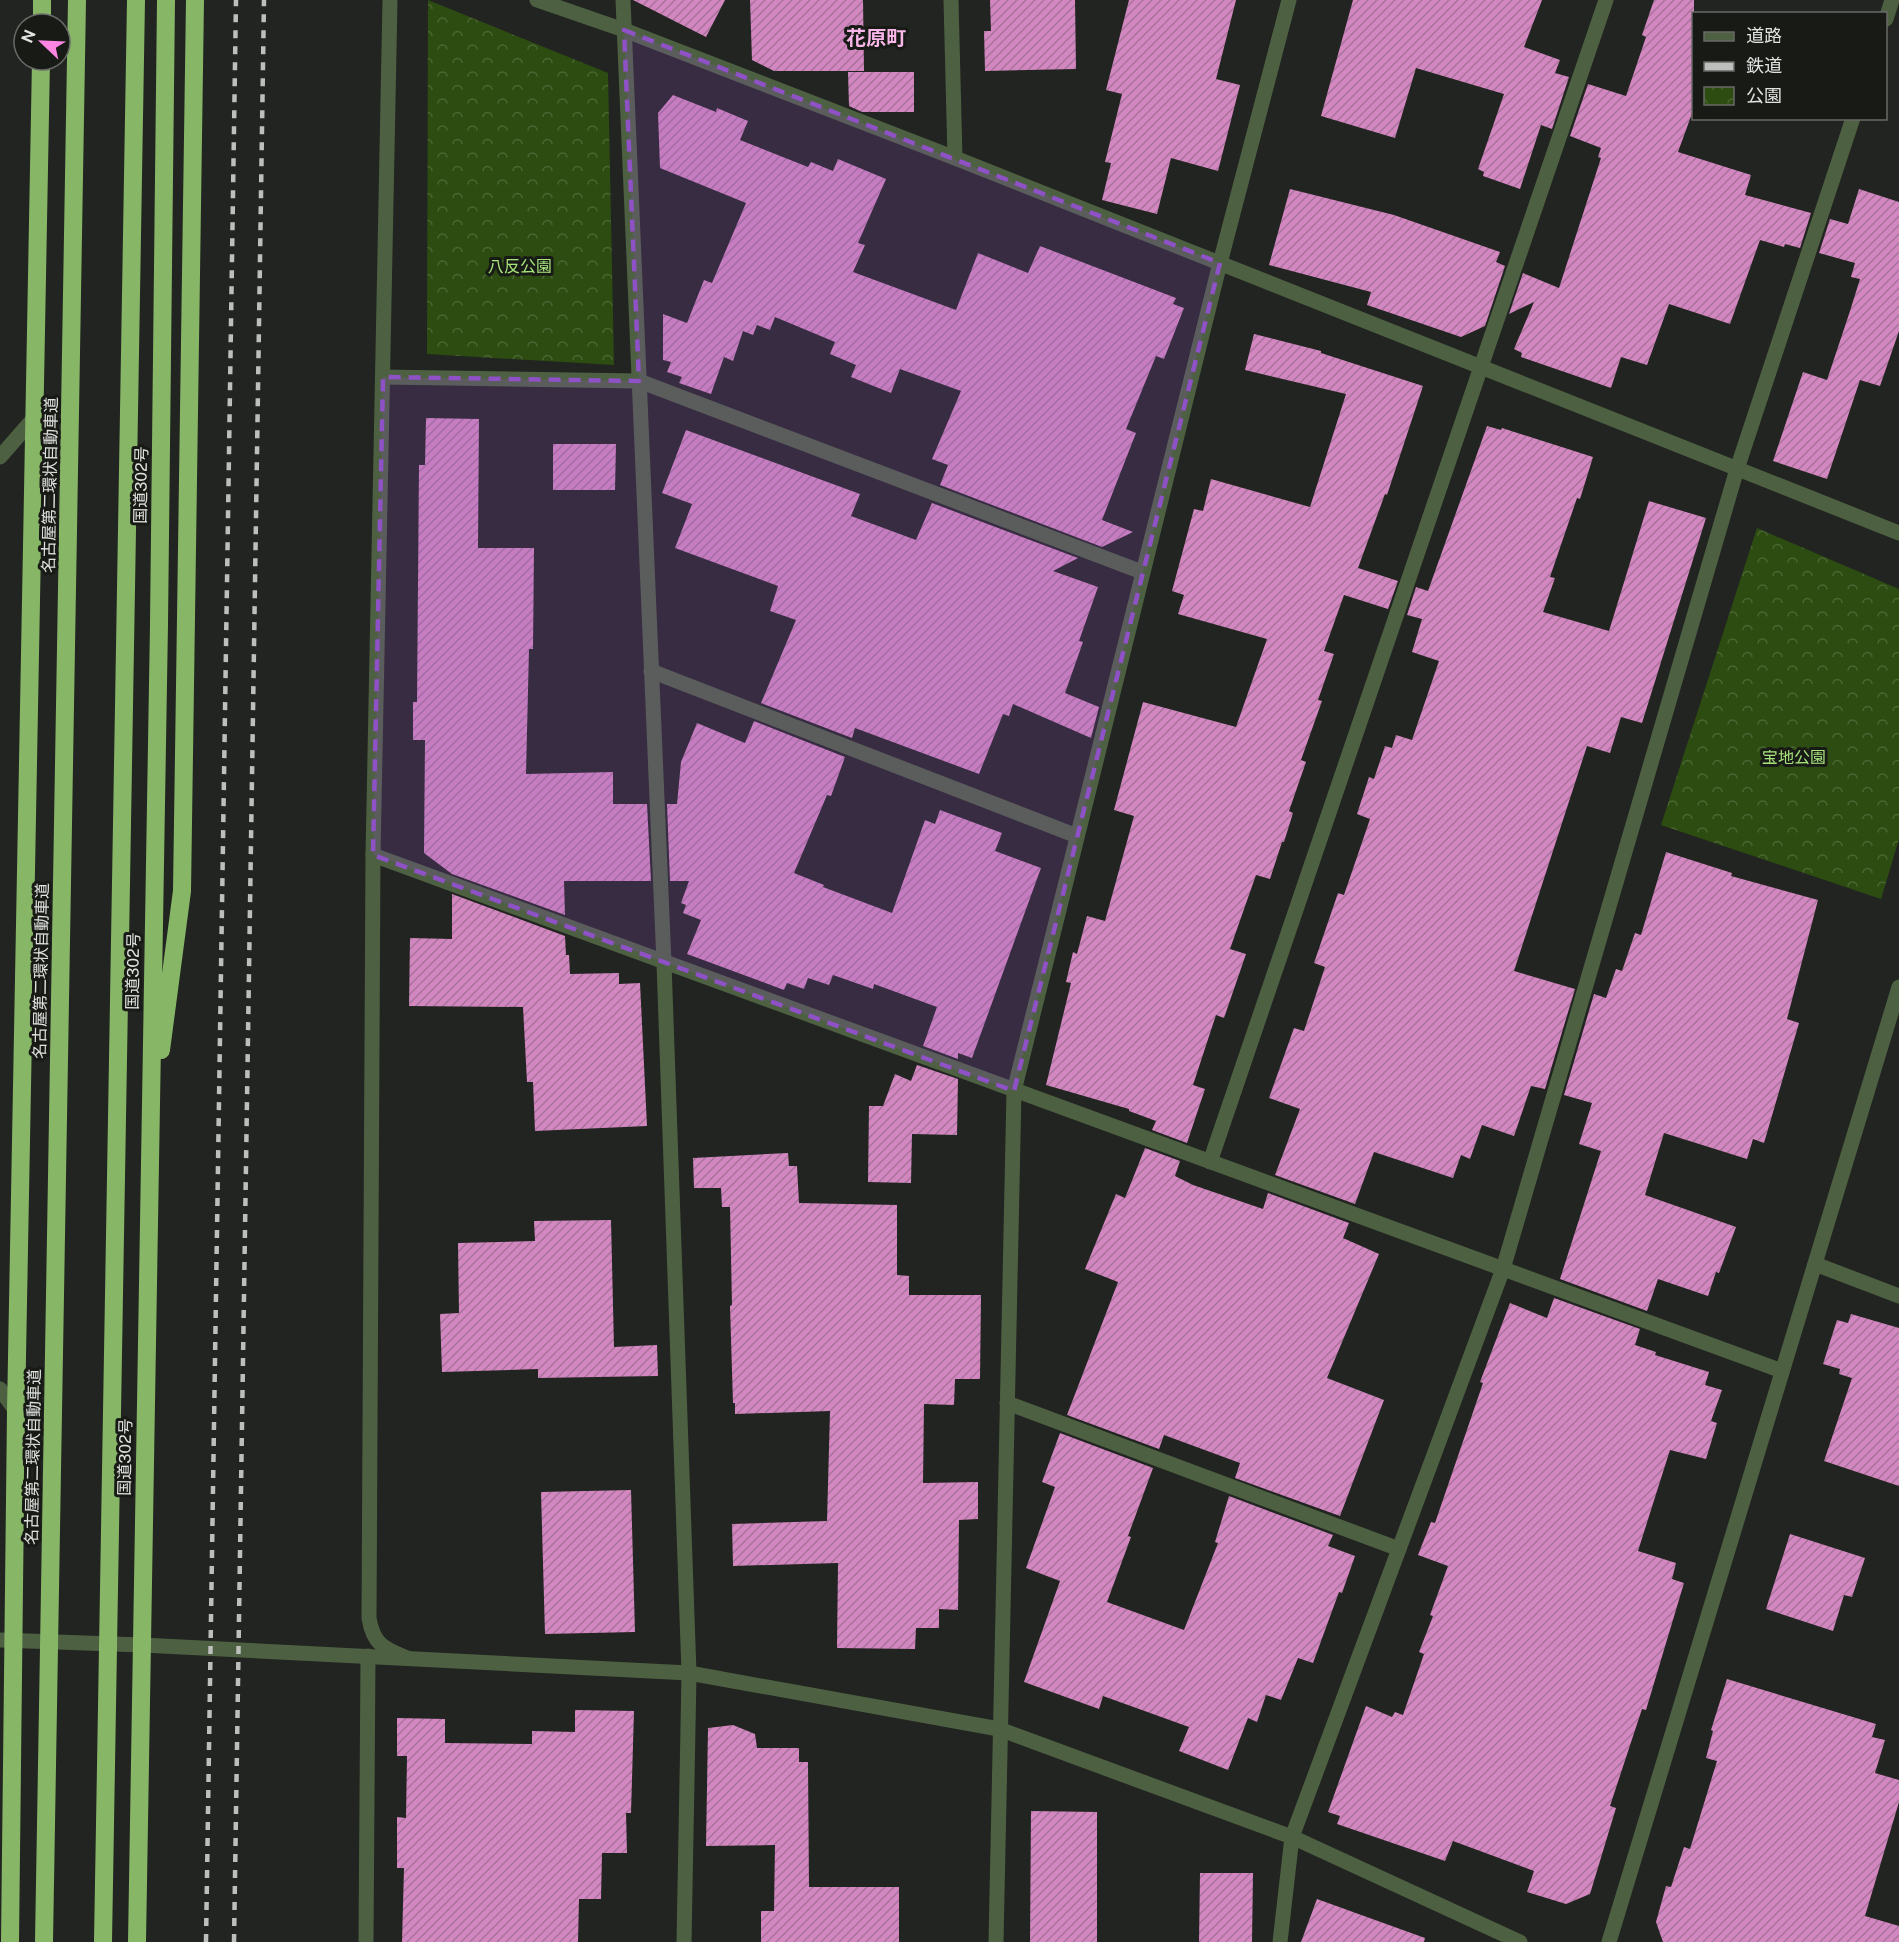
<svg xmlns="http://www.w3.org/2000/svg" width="1899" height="1942" font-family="'Public Sans','Noto Sans JP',sans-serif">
	<defs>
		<pattern id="park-crowns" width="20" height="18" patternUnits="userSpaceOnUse" patternTransform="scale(1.5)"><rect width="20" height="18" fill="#2d4c11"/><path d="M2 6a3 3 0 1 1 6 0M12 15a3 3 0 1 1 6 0" fill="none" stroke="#4b6633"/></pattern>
		<pattern id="building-hatch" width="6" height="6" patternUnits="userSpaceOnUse" patternTransform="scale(1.5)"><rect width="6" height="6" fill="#d387c0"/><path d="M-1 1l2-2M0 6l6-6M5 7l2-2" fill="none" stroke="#a8739a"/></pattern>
	</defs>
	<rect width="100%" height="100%" fill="#212420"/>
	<g fill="url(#park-crowns)">
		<polygon points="428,0 608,73 614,365 427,354"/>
		<polygon points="1757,528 1899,589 1899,839 1881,899 1661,825"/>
	</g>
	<g fill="url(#building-hatch)">
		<polygon points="633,0 725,0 706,37"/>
		<polygon points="750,0 863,0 864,71 774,71 752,60"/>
		<polygon points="990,0 1075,0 1076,69 985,71 984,31 991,31"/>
		<polygon points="1129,0 1236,0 1216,79 1240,85 1218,171 1171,158 1157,214 1102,200 1111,163 1105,162 1122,94 1106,90"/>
		<polygon points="1353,0 1542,0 1524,47 1560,60 1555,73 1569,77 1552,129 1541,125 1520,189 1483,176 1484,172 1478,169 1504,94 1416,68 1395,138 1321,116"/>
		<polygon points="1654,0 1694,0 1694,108 1678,152 1751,175 1745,195 1811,213 1800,248 1785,244 1784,247 1760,240 1730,324 1669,304 1647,365 1621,357 1611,388 1521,357 1522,353 1514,349 1534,302 1509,314 1523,273 1559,288 1601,158 1598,157 1601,148 1570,136 1588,84 1626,96 1646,37 1642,35"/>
		<polygon points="848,72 914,72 914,112 862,112 849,106"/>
		<polygon points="673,95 716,112 717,108 748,121 740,140 808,167 811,162 833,171 838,159 886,179 858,243 865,245 853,272 956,310 978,253 1028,273 1040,246 1176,298 1173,304 1184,308 1164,359 1156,356 1126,429 1136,433 1102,520 1133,532 1102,547 940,485 948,465 932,459 961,391 900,369 891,393 851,377 856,365 830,354 835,342 775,317 770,330 757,325 753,335 743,331 733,361 724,357 711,394 679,383 682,377 667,372 671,362 663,360 663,314 687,323 704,280 712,283 746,203 660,168 658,113"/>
		<polygon points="1290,189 1394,215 1500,252 1496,262 1505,266 1485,326 1461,337 1367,305 1371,292 1269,265"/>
		<polygon points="1859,189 1899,202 1899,331 1880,386 1860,380 1827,479 1773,461 1803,372 1827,380 1850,311 1860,279 1851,277 1855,263 1819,253 1830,219 1848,224"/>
		<polygon points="1254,334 1321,351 1321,353 1423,386 1387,495 1385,494 1358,568 1398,581 1388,609 1344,595 1324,651 1334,654 1318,700 1322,701 1301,760 1306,762 1289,811 1293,813 1284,842 1282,842 1270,879 1256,875 1230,949 1246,954 1224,1018 1216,1015 1193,1085 1205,1089 1187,1143 1152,1130 1156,1121 1129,1111 1129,1109 1046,1085 1071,983 1066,982 1073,952 1077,954 1087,916 1105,921 1134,816 1114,810 1143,702 1236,727 1267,639 1178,614 1184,595 1172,591 1194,509 1203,511 1211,479 1310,507 1346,394 1245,370"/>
		<polygon points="426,418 479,419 478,548 534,548 533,649 529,649 526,774 613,772 613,804 647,804 651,881 564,881 565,915 452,874 424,853 425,740 413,740 413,702 417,702 419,465 425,465"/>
		<polygon points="1487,426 1501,430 1502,428 1593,457 1580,499 1577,498 1550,577 1555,578 1543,612 1609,631 1649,501 1706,518 1642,723 1621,717 1610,753 1587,746 1514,971 1575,989 1545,1089 1531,1086 1514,1136 1482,1125 1470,1159 1461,1155 1453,1178 1374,1152 1355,1204 1275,1175 1300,1109 1269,1098 1294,1028 1304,1031 1325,967 1314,963 1338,893 1344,895 1370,819 1357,814 1369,777 1374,779 1385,746 1392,748 1396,735 1412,740 1439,661 1412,652 1422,619 1407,615 1416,587 1428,591"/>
		<polygon points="686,430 860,494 851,516 916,540 932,503 1078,558 1053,571 1098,587 1079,641 1083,642 1065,693 1099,707 1091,738 1013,704 1009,716 1003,714 979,774 855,728 852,738 761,703 796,620 770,611 778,586 675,548 692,504 662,493"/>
		<polygon points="553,444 616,444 615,490 553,490"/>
		<polygon points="754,721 845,757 831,796 827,795 794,873 824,885 823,887 892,913 925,820 935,824 940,810 1002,833 995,851 1041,868 972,1058 958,1053 958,1059 923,1046 937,1007 874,984 873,989 833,975 829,985 808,978 804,989 787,983 784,990 687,954 701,920 683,913 686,905 681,903 689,881 670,881 667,804 677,804 681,762 697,723 745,743"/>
		<polygon points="1666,852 1732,873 1731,876 1818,900 1787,1019 1799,1023 1764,1143 1753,1139 1747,1159 1664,1133 1645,1195 1736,1227 1719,1273 1716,1272 1708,1296 1658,1279 1647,1311 1560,1279 1601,1151 1579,1144 1592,1103 1564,1095 1594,994 1606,998 1616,969 1622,971 1635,933 1641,935"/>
		<polygon points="452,894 565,936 566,955 569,955 570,974 619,973 619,984 640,983 647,1126 535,1131 533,1082 527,1082 523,1007 409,1006 410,938 452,939"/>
		<polygon points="917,1065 958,1079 957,1135 912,1134 911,1183 868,1182 869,1106 883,1106 895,1074 911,1081"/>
		<polygon points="1145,1148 1180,1161 1175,1176 1193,1185 1263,1209 1268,1193 1349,1223 1343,1238 1379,1254 1327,1378 1384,1400 1340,1516 1235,1478 1240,1463 1164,1435 1159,1449 1067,1415 1118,1282 1085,1269 1116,1194 1125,1198"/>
		<polygon points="788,1153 789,1166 797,1166 799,1203 897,1205 897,1275 909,1276 909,1295 981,1295 980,1379 955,1379 954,1405 924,1404 923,1483 978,1482 978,1519 959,1520 958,1610 939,1609 939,1628 916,1628 915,1649 837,1648 838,1563 733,1566 732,1524 827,1521 830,1411 735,1414 735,1403 733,1403 730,1306 732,1305 730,1207 722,1207 721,1188 694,1188 693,1158"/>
		<polygon points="611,1220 614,1347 657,1345 658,1376 538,1378 538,1369 442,1372 440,1314 459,1313 458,1243 535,1241 534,1221"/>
		<polygon points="1554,1298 1640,1329 1635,1345 1656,1352 1655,1355 1709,1372 1705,1385 1722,1390 1711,1421 1717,1423 1706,1459 1670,1450 1638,1551 1676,1563 1672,1579 1684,1583 1646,1710 1642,1709 1610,1806 1616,1808 1590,1894 1566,1904 1527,1892 1534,1871 1453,1841 1445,1861 1337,1824 1340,1816 1328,1812 1366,1706 1392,1717 1395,1712 1403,1715 1424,1654 1419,1652 1433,1616 1430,1615 1448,1566 1418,1555 1431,1522 1435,1523 1483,1383 1480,1382 1510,1303 1547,1318"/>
		<polygon points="1851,1314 1899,1328 1899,1486 1824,1461 1852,1378 1839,1374 1840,1369 1823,1364 1837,1320 1848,1323"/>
		<polygon points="1060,1433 1153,1468 1128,1536 1131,1537 1107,1602 1184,1630 1218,1543 1215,1542 1229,1496 1333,1535 1328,1546 1355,1556 1342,1593 1339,1592 1313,1663 1298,1658 1281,1700 1266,1695 1257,1722 1248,1718 1228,1770 1179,1751 1189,1727 1103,1696 1099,1709 1024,1682 1060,1581 1026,1568 1055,1487 1042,1482"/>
		<polygon points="631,1490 635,1632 545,1634 541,1492"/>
		<polygon points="1790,1534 1865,1558 1852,1597 1844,1595 1833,1631 1766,1609"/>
		<polygon points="1727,1679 1876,1724 1872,1737 1885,1740 1875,1773 1899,1780 1899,1802 1865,1916 1899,1926 1899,1942 1663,1942 1656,1922 1666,1886 1671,1887 1684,1847 1690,1849 1717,1761 1706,1758 1713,1731 1711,1730"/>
		<polygon points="575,1710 634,1711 631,1813 626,1813 627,1853 602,1853 601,1899 579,1899 578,1942 402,1942 404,1868 397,1868 397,1817 406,1818 407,1756 397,1756 397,1718 445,1719 445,1743 532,1744 532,1731 575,1732"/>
		<polygon points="733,1725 755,1734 757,1748 799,1748 799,1762 808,1762 809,1887 899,1887 899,1942 761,1942 761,1911 774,1911 775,1845 706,1846 708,1728"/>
		<polygon points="1031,1811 1097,1812 1097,1942 1030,1942"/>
		<polygon points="1200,1873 1253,1873 1252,1942 1199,1942"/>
		<polygon points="1317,1899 1425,1938 1424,1942 1301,1942"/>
	</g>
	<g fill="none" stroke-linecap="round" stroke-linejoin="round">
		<g stroke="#4e6042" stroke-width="15">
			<path d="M390,0l-17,855 -4,763c4,26 15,31 38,40"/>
			<polyline points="537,0 624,30 955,158 1899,533"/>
			<polyline points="623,0 664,963 689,1673 684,1942"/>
			<polyline points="951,0 955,158"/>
			<polyline points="1886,19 1892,0"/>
			<polyline points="383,377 639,381 1142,572"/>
			<polyline points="0,457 35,417"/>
			<polyline points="651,671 1077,836"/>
			<polyline points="373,855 1782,1371"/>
			<polyline points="1210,1162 1606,0"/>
			<polyline points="1815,1264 1899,1296"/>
			<polyline points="0,1389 16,1411"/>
			<polyline points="1007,1403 1399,1549"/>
			<polyline points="0,1640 142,1645 689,1673 999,1729 1292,1837 1520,1942"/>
			<polyline points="366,1942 368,1656"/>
			<polyline points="996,1942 1014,1091 1220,263 1289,0"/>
			<polyline points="1280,1942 1292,1837 1503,1269 1737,469 1853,118"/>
			<polyline points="1609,1942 1899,987"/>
		</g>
		<g stroke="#88b667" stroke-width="18">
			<polyline points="42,24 42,0"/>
			<polyline points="161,1050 182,891 195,0"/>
			<polyline points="10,1942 16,1411 41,60"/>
			<polyline points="137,1942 159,624 166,0"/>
		</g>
		<g stroke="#bcbfbb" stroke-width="4.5" stroke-dasharray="8 8" stroke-linecap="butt">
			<polyline points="206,1942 236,0"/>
			<polyline points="234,1942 264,0"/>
		</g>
		<g stroke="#88b667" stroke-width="18">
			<polyline points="44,1942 77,0"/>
			<polyline points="103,1942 136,0"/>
		</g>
	</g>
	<path fill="#8f51c6" fill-opacity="0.2" stroke="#8f51c6" stroke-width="4.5" stroke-dasharray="12 8" stroke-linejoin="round" d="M624,30l596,233 -206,828 -641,-236 10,-478 256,4z"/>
	<g text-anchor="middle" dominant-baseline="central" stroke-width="6" stroke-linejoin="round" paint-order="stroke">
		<g font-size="16" fill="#a6e37b" stroke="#181a16">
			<text x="520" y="266">八反公園</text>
			<text x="1794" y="757">宝地公園</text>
		</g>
		<g font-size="16" fill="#e1e3e0" stroke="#181a16">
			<text transform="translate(50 485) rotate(-89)">名古屋第二環状自動車道</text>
			<text transform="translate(141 485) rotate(-89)">国道302号</text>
			<text transform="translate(41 971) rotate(-89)">名古屋第二環状自動車道</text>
			<text transform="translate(133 971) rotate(-89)">国道302号</text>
			<text transform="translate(33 1457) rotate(-89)">名古屋第二環状自動車道</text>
			<text transform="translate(125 1457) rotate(-89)">国道302号</text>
		</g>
		<g font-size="20" font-weight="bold" fill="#f9b6e8" stroke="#181a16">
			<text x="876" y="38">花原町</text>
		</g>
	</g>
	<rect x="1692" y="12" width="195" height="108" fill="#181a16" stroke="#686a67" stroke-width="1.5"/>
	<rect x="1704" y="32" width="30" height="9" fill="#4e6042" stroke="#686a67" stroke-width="1.5"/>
	<text x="1746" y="42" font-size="18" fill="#e1e3e0">道路</text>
	<rect x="1704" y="62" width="30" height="9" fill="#bcbfbb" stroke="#686a67" stroke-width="1.5"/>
	<text x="1746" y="72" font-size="18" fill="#e1e3e0">鉄道</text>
	<rect x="1704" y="87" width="30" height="18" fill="url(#park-crowns)" stroke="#686a67" stroke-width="1.5"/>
	<text x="1746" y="102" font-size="18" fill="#e1e3e0">公園</text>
	<g transform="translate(42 42) rotate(293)"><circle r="28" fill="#181a16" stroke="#686a67" stroke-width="1.5"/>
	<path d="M0-4.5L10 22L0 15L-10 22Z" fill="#fd86e2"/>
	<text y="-9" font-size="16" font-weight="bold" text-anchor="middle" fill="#e1e3e0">N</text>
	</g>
</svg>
